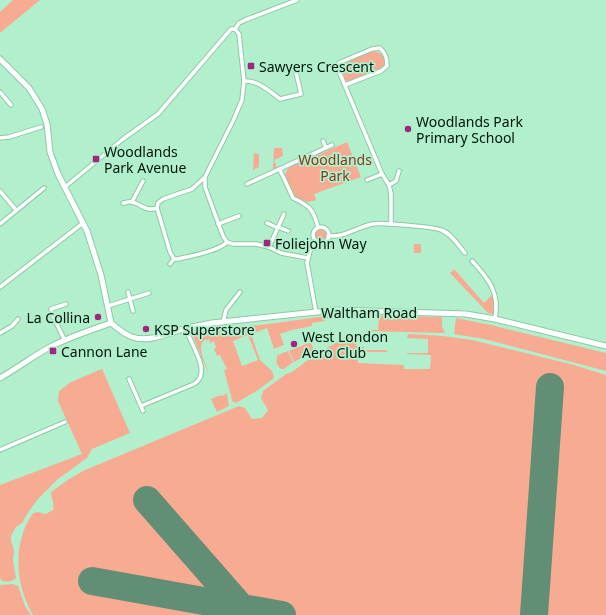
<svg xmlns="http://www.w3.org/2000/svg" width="606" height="615" font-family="'Noto Sans',sans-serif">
	<rect width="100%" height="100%" fill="#b2f0cd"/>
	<g fill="#f7ab92" fill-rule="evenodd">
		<polygon points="13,0 40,0 0,33 0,12"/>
		<path d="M373,51c10,1 15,9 9,17l-36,14 -6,-15 2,-3z"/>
		<polygon points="347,142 361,177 314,194 316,200 308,202 295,197 285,175 288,168"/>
		<polygon points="274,148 282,148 283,156 274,160 277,168 273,169"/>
		<polygon points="254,153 259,154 259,167 253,170"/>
		<circle cx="320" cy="235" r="6"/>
		<rect x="414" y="244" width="7" height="9"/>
		<polygon points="454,269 484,303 492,295 494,301 493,314 488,313 450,273"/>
		<path d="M333,315l1,2 -9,2v2l-13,2v3l-20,4 -12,4 4,11 -10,4 -7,-21 -16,6 9,26 12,11 2,6 -1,2 -15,11 -22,13 -3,-1 -1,-2 -8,-30 3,-1 -7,-14 -3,1 -3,-7 2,-1 -2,-7 -4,2 -1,-4 -2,1 1,3 -2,-4c-12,7 1,24 2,34l-15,-37 1,-3 4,-2 71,-7zM248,335l10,25 -16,6 -9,-25z"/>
		<polygon points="339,315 442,317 442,326 445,333 366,331 366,330 378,330 379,317 338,316"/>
		<polygon points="456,318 491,325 606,353 606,371 484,339 454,334"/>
		<path d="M360,334h23l1,4 -20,-1v3h-8v6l8,1v3h23v2h-29v11l46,2v4h26l1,-14 -24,-1v-1h21v-14l-21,-1 1,-4 35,2 29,4 102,25 32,10v240h-573c-18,-30 -21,-72 0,-102l5,-1 8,2 7,-4c2,-6 -2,-11 -2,-18l18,-13 16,-9 154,-64 6,2 7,11 10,-1 6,-8 -7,-12 2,-7 23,-17 6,-2 24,-18 27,-15z"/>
		<polygon points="311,342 314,351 294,362 289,351"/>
		<path d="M288,351l5,11 -9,7h-3c-5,-4 -6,-9 -3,-14z"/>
		<path d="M102,369l28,64 -38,16 -5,9 -29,21 -20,20 -9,12 -7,12 -6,4 -5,9v5l3,9 -1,10 3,18c-4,4 -8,4 -14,3l-2,-3v-93l82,-31 -24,-53 1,-10 12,-9z"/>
		<polygon points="225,393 227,394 229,406 217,412 211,399 221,395 222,396 225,395"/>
		<polygon points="13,584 18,586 25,606 31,615 0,615 0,585"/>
	</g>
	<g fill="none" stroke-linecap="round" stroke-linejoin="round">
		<g stroke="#628e76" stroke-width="28">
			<polyline points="147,500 246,613"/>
			<polyline points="92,581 282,615"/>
			<polyline points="534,615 550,387"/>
		</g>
		<g stroke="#8cc9a6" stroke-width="5.5">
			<g id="street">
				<polyline points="235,29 239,23 245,20 297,0"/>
				<polyline points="292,69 298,67"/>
				<path d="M244,81c14,-1 25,10 36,18l21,-5 -6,-26"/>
				<path d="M345,85l36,-14 6,-5c0,-8 -1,-12 -7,-18l-8,1 -31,13 -3,2v5l44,105 7,11 2,9v30"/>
				<polyline points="0,92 11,105"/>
				<polyline points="0,138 9,137 41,127"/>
				<polyline points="323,141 326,148"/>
				<path d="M280,170l13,28c17,8 20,11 25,29"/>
				<path d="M205,177l-13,12 -29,10 -5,4 -1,5 13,44 4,7h4c12,-3 42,-8 49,-17"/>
				<polyline points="367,180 382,174"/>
				<polyline points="247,184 332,145"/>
				<polyline points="389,185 396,181 399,171"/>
				<polyline points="65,187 123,139 158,114 231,29 235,29 239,34 244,81 242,100 233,121 205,177 205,187 223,236 227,242 233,244 256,244 269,247 281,253 308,258"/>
				<polyline points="0,191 16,210"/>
				<polyline points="132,202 143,181"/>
				<path d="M123,203c2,0 7,-2 9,-1 10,2 12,10 25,6"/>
				<polyline points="267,223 278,228"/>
				<polyline points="0,224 44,188"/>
				<polyline points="218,224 239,216"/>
				<polyline points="278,227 288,231"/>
				<circle cx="321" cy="235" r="8"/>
				<path d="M328,236c18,1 27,-8 44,-12 7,-2 62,3 69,6 10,3 18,16 24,23"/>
				<polyline points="269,247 284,214"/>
				<path d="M472,261c17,18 28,32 23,58"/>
				<polyline points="170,264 174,259"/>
				<polyline points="0,287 83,223"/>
				<polyline points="128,292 133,311"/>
				<polyline points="108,306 149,293"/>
				<polyline points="316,312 307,263 310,251 316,241"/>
				<polyline points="223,322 226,310 240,292"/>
				<polyline points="0,333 12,326 18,319"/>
				<polyline points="65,341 52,314 51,309 66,304"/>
				<polyline points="129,379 143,411"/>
				<path d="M141,406l53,-22c19,-12 -4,-39 -8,-56"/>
				<polyline points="0,450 65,422"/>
			</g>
		</g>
		<g stroke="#8cc9a6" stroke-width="7">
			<g id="secondary">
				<polyline points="0,59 29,88 42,109 47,124 50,152 58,174 87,231 101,275 111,323"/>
				<path d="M111,323c6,5 13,11 21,14 18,6 38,-5 55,-9 8,-2 17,-3 25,-5l124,-13 130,4 29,5 111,27"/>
				<path d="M0,378c18,-10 33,-22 50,-31 19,-10 41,-17 61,-24"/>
			</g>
		</g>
		<use href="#street" stroke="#fff" stroke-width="3.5"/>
		<use href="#secondary" stroke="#fff" stroke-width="5"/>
	</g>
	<g fill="#9d2781" stroke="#b2f0cd" stroke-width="1.5">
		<rect x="247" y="62" width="8" height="8" rx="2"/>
		<circle cx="408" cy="129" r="4"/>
		<rect x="92" y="155" width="8" height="8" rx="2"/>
		<rect x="263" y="239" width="8" height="8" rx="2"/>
		<circle cx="98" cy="317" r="4"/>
		<circle cx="146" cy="329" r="4"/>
		<circle cx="294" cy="344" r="4"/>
		<rect x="49" y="347" width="8" height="8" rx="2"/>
	</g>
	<g text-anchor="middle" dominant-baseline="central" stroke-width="3.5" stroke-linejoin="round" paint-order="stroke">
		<g font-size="14" fill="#001509" stroke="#b2f0cd" text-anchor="start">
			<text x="259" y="66">Sawyers Crescent</text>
			<text x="416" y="121">Woodlands Park<tspan x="416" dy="16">Primary School</tspan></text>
			<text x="104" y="151">Woodlands<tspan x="104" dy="16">Park Avenue</tspan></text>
			<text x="275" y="243">Foliejohn Way</text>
			<text x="90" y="317" text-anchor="end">La Collina</text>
			<text x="154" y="329">KSP Superstore</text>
			<text x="302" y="336">West London<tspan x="302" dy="16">Aero Club</tspan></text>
			<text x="61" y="351">Cannon Lane</text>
		</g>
		<g font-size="14" fill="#85371c" stroke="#b2f0cd">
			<text x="335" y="159">Woodlands<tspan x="335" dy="16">Park</tspan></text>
		</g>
		<g font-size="14" fill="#001509" stroke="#b2f0cd">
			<text x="369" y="312">Waltham Road</text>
		</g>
	</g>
</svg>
